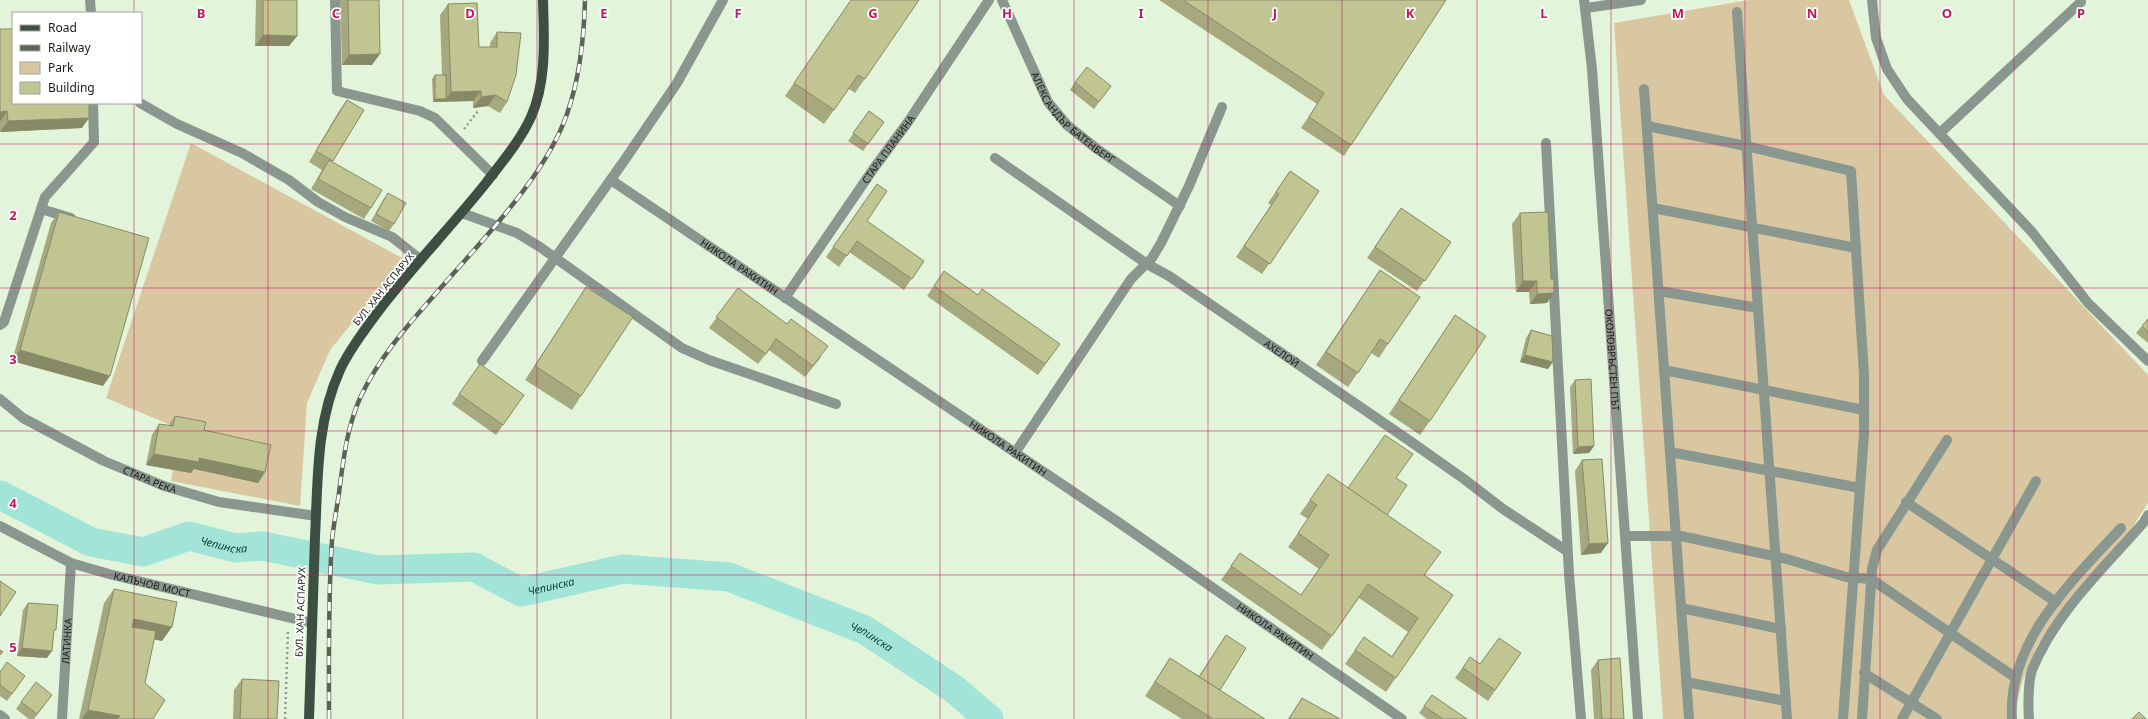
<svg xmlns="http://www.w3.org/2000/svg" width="2148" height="719" font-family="'Noto Sans',sans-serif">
	<rect width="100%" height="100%" fill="#e2f4d9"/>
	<g fill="#d8c7a1">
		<polygon points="1749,0 1849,0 1884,95 2148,375 2148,503 2126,537 2059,613 2037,646 2022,682 2015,712 2016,719 1663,719 1614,23"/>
		<polygon points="191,143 404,259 330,350 307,403 300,506 171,481 180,429 106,398"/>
	</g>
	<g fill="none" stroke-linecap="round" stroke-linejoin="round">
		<path stroke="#a2e4d7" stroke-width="29" id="s1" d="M0,495l91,47 52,10 46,-16 46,12 28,-2 115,24 96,-3 47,25 102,-23 106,8 136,53 89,59 35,30"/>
		<g stroke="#8f9d89" stroke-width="2.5" stroke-dasharray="2 3" stroke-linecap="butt">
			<polyline points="464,129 478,111"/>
			<polyline points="285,719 288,630"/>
		</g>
		<g stroke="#8a978f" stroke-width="10">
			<polyline points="90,0 91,13"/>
			<polyline points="335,0 337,91 420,111 435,118 493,175"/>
			<path id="s2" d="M1002,0l46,102 19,23 30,24 83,57"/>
			<path id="s3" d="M1584,0l8,69 46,650"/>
			<polyline points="1872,0 1876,38 1887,69 1907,99 2032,232 2088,303 2148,361"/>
			<polyline points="1586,8 1641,0"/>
			<polyline points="1737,12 1787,719"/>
			<polyline points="1644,89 1689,719"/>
			<polyline points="140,103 177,124 242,153 289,180 318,202 345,217 392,237 421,260"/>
			<polyline points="1647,126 1746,146 1851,171 1864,375 1864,434 1843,719"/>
			<polyline points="1940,133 2081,2"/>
			<polyline points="1546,143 1569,574 1581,719"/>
			<path id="s4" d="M995,158l152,106 22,12 238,163 57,40 39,30 64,42"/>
			<path id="s5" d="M611,180l507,342 284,197"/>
			<polyline points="1653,208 1856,248"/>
			<polyline points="41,209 71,218"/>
			<polyline points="462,213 517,233 540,247 682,348 709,360 836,404"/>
			<polyline points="1659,291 1758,308"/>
			<path id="s6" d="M785,298l89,-130 34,-46 81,-122"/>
			<polyline points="0,325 4,322 45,197 94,142 93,103"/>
			<polyline points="482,361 624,161 677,83 723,0"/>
			<polyline points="1664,370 1864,410"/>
			<path id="s7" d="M0,399l23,19 81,43 60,25 55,16 97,14"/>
			<polyline points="1670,452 1860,488"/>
			<polyline points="1015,453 1131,279 1152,258 1161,243 1189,186 1222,107"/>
			<polyline points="1906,502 2056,602"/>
			<path id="s8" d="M0,526l71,37 38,11 203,49"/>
			<polyline points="1625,536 1681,536 1787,559 1846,577 1871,579 2016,678"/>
			<polyline points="1681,608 1781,629"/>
			<polyline points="1864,673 1937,719"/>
			<polyline points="1686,682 1786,701"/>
			<polyline points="0,715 5,719"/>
			<path id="s9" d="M62,719l9,-156"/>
			<polyline points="1862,719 1872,569 1877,550 1947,440"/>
			<polyline points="1902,719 2036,481"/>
			<path d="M2012,719c-5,-78 61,-139 109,-191"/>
			<path d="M2029,719c-1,-12 -1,-37 3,-49 23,-57 72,-102 112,-148l4,-7"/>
		</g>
		<path stroke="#3b5043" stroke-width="10" d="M309,719c2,-61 4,-121 6,-182 3,-58 1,-114 25,-167 9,-20 24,-39 37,-57 34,-45 74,-86 109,-130 16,-21 34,-42 45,-66 16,-36 13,-79 12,-117"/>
		<g stroke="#5a6455" stroke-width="4.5">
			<path id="rail" d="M329,719c0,-60 -1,-120 3,-179 2,-19 6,-37 8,-55 4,-31 8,-61 21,-89 17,-36 44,-68 70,-97 45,-53 113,-119 136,-185 13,-37 17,-75 18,-114"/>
		</g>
		<use href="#rail" stroke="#fff" stroke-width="3" stroke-dasharray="9" stroke-linecap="butt"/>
	</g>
	<g fill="#a6a97d">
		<polygon points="256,0 297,0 297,36 289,46 255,46"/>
		<polygon points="340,0 379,0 372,65 342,65"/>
		<polygon points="851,0 919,0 855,93 849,89 824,124 785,96"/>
		<polygon points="1159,0 1446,0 1344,156 1301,128 1317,104"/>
		<polygon points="448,4 479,47 490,47 490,43 497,32 507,102 500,113 488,106 473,108 473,101 433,102 432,79 435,75 442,75 440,15"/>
		<polygon points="0,29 82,128 0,132"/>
		<polygon points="1075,82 1111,86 1094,109 1070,90"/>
		<polygon points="347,100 332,162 371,208 364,219 311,189 322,170 309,162 339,111"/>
		<polygon points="869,111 884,122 863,151 848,141"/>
		<polygon points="1290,171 1319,191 1262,274 1236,257 1271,205 1268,203"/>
		<polygon points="877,184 867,221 924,261 904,290 849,252 839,267 826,257"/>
		<polygon points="388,193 394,224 389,231 371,221 383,200"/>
		<polygon points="1401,208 1451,242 1417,291 1367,258"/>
		<polygon points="59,212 103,386 12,361 51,223"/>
		<polygon points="1520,213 1551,279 1547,303 1530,304 1529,292 1516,292 1512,224"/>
		<polygon points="1380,270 1388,344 1379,358 1371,353 1348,387 1316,365"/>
		<polygon points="944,271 978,295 1060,344 1038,375 927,296"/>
		<polygon points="586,287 581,396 572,410 525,380"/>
		<polygon points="738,288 821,357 805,377 769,350 758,364 709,328"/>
		<polygon points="1455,315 1430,421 1420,435 1389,414"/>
		<polygon points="2148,319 2148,343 2136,333"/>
		<polygon points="1531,330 1548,369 1520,362 1526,338"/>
		<polygon points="480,364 524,395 496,435 452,404"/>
		<polygon points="1575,380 1594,446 1589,453 1573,454 1570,387"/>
		<polygon points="175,416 204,430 265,472 258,483 194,469 191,473 146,465 152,435 159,424 168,426"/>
		<polygon points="1582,460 1601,553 1581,555 1575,471"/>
		<polygon points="1328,474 1348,488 1396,478 1387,515 1424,575 1453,595 1386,692 1345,664 1364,637 1392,656 1408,632 1359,598 1322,650 1221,580 1240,553 1301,595 1319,569 1288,547 1308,519 1300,514"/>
		<polygon points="114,589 162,641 154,639 145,683 153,719 79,719 104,603"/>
		<polygon points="28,603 47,658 17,656 23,610"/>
		<polygon points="1226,635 1220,690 1265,719 1182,719 1145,696 1170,658 1199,676"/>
		<polygon points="1521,653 1488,701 1455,678 1470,657 1480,664"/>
		<polygon points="1598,660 1624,719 1594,719 1591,670"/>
		<polygon points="0,672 20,683 7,701 0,696"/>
		<polygon points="242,679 277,719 233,719 234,690"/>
		<polygon points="1432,695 1467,719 1427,719 1419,713"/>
		<polygon points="1302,698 1340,719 1288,719"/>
		<polygon points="21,702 47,702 34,719 29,719 16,709"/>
	</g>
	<g fill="#878a66">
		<polygon points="263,35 297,36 289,46 255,46"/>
		<polygon points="380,54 372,65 342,65 349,55"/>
		<polygon points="481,91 473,101 433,102 435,99 446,99 451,92"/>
		<polygon points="496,95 488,106 473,108 481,97"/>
		<polygon points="7,111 0,122 0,112"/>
		<polygon points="89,118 82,128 0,132 8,121"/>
		<polygon points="1523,281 1537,281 1529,292 1516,292"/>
		<polygon points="1554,293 1547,303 1530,304 1537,294"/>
		<polygon points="20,350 110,376 103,386 12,361"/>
		<polygon points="1525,355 1553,362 1548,369 1520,362"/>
		<polygon points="1594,446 1589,453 1573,454 1578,447"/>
		<polygon points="154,454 199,458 265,472 258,483 194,469 191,473 146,465"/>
		<polygon points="1608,543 1601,553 1581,555 1589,544"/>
		<polygon points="134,619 172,627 162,641 124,633"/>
		<polygon points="22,648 52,651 47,658 17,656"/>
		<polygon points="88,710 120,716 118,719 82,719"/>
	</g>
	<g fill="#c1c591" stroke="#878a66">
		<polygon points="263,0 297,0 297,36 263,35"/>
		<polygon points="348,0 379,0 380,54 349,55"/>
		<polygon points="851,0 919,0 865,79 858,75 834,110 794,83"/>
		<polygon points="1183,0 1446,0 1351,145 1309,117 1324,93"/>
		<polygon points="477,3 479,47 497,47 497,32 521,33 516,75 507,102 496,95 481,97 481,91 451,92 448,4"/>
		<polygon points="0,29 13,29 13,103 89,103 89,118 8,121 7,111 0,112"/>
		<polygon points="1087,67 1111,86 1099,102 1075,82"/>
		<rect x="435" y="75" width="11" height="24"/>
		<polygon points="347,100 364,110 333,161 316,151"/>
		<polygon points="869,111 884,122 868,144 853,133"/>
		<polygon points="329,160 382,190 371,208 318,179"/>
		<polygon points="1290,171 1319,191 1270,264 1244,246 1279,194 1276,192"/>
		<polygon points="877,184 887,191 867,221 924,261 912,279 857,241 847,256 833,247"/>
		<polygon points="388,193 406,203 394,224 376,214"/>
		<polygon points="1401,208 1451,242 1425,281 1375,247"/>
		<polygon points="59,212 149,238 110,376 20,350"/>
		<polygon points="1548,212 1551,279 1554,279 1554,293 1537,294 1537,281 1523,281 1520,213"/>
		<polygon points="1380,270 1420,297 1388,344 1380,339 1358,373 1326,352"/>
		<polygon points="944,271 978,295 982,289 1060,344 1045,364 934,286"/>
		<polygon points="586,287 633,317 581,396 535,366"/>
		<polygon points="738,288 787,324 791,319 828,346 813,366 776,339 766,354 716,317"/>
		<polygon points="1455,315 1486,336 1430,421 1399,400"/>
		<polygon points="2148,319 2148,332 2142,326"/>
		<polygon points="1531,330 1552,336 1553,362 1525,355"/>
		<polygon points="480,364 524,395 503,425 459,394"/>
		<polygon points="1591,379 1594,446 1578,447 1575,380"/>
		<polygon points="175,416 206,422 204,430 271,445 265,472 199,458 199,462 154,454 159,424 173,426"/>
		<polygon points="1385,435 1413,454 1396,478 1407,485 1387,515 1348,488"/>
		<polygon points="1602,459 1608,543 1589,544 1582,460"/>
		<polygon points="1328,474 1441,552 1424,575 1453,595 1396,678 1355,650 1364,637 1392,657 1418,618 1368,584 1332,636 1231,566 1240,553 1301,595 1329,555 1298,533 1317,505 1310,500"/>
		<polygon points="0,581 16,592 0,616"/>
		<polygon points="114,589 177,602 172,627 134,619 132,627 156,631 145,683 165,700 153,719 117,719 120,716 88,710"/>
		<polygon points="28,603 58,605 56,630 54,630 52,651 22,648"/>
		<polygon points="1226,635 1246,648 1220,690 1199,677"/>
		<polygon points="1499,638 1521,653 1495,690 1463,668 1470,657 1480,664"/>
		<polygon points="0,650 3,652 0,655"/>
		<polygon points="1170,658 1265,719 1213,719 1155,682"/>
		<polygon points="1620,658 1624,719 1602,719 1598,660"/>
		<polygon points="7,662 25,676 12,694 0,685 0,672"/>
		<polygon points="242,679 279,681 277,719 240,719"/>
		<polygon points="36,682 52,695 37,714 21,702"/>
		<polygon points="1432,695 1467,719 1443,719 1424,706"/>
		<polygon points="1302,698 1340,719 1289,719"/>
		<polygon points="2139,712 2146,719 2132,719"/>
	</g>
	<path fill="none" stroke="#c2185b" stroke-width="1" stroke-opacity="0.55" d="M134,0v13M268,0v719M403,0v719M537,0v719M671,0v719M806,0v719M940,0v719M1074,0v719M1208,0v719M1342,0v719M1477,0v719M1611,0v719M1745,0v719M1880,0v719M2014,0v719M134,103v616M0,144h2148M0,288h2148M0,431h2148M0,575h2148"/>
	<g text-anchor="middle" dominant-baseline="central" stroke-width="3.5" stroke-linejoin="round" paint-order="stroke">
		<g font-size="10" fill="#151b12" stroke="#fff">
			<text stroke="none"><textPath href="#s2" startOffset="140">АЛЕКСАНДЪР БАТЕНБЕРГ</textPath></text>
			<text stroke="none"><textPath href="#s6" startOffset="181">СТАРА ПЛАНИНА</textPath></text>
			<text stroke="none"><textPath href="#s5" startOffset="155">НИКОЛА РАКИТИН</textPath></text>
			<text transform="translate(383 289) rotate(-51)">БУЛ. ХАН АСПАРУХ</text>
			<text stroke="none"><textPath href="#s4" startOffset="347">АХЕЛОЙ</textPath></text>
			<text stroke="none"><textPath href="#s3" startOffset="361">ОКОЛОВРЪСТЕН ПЪТ</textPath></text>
			<text stroke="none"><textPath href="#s5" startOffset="479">НИКОЛА РАКИТИН</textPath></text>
			<text stroke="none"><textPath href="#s7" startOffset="171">СТАРА РЕКА</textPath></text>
			<text stroke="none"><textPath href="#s8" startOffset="164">КАЛЪЧОВ МОСТ</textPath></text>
			<text transform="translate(300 612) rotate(-88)">БУЛ. ХАН АСПАРУХ</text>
			<text stroke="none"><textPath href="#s5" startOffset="803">НИКОЛА РАКИТИН</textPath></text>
			<text stroke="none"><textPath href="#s9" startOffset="78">ЛАТИНКА</textPath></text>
		</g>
		<g font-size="11" font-style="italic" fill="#09453d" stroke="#fff">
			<text stroke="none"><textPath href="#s1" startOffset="240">Чепинска</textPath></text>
			<text stroke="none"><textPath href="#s1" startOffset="577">Чепинска</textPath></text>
			<text stroke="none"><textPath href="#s1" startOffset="912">Чепинска</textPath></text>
		</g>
	</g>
	<g font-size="13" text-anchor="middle" font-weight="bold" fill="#c2185b" stroke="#fff" stroke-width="3.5" stroke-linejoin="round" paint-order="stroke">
		<text x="201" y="18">B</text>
		<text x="336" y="18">C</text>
		<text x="470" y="18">D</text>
		<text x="604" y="18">E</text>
		<text x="738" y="18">F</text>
		<text x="873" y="18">G</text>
		<text x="1007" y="18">H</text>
		<text x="1141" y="18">I</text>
		<text x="1275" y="18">J</text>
		<text x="1410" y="18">K</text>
		<text x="1544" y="18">L</text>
		<text x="1678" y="18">M</text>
		<text x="1812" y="18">N</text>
		<text x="1947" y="18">O</text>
		<text x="2081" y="18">P</text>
		<text x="13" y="220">2</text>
		<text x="13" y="364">3</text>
		<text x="13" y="508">4</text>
		<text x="13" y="652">5</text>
	</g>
	<rect x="12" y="12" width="130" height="92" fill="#ffffff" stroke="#a1a4a0"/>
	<rect x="20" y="25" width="20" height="6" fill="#3b5043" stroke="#a1a4a0"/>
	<text x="48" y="32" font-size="12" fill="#151b12">Road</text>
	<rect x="20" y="45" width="20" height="6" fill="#5a6455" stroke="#a1a4a0"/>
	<text x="48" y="52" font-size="12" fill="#151b12">Railway</text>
	<rect x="20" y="62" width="20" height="12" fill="#d8c7a1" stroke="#a1a4a0"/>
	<text x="48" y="72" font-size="12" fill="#151b12">Park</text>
	<rect x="20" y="82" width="20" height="12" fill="#c1c591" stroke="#a1a4a0"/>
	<text x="48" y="92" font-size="12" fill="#151b12">Building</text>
</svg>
